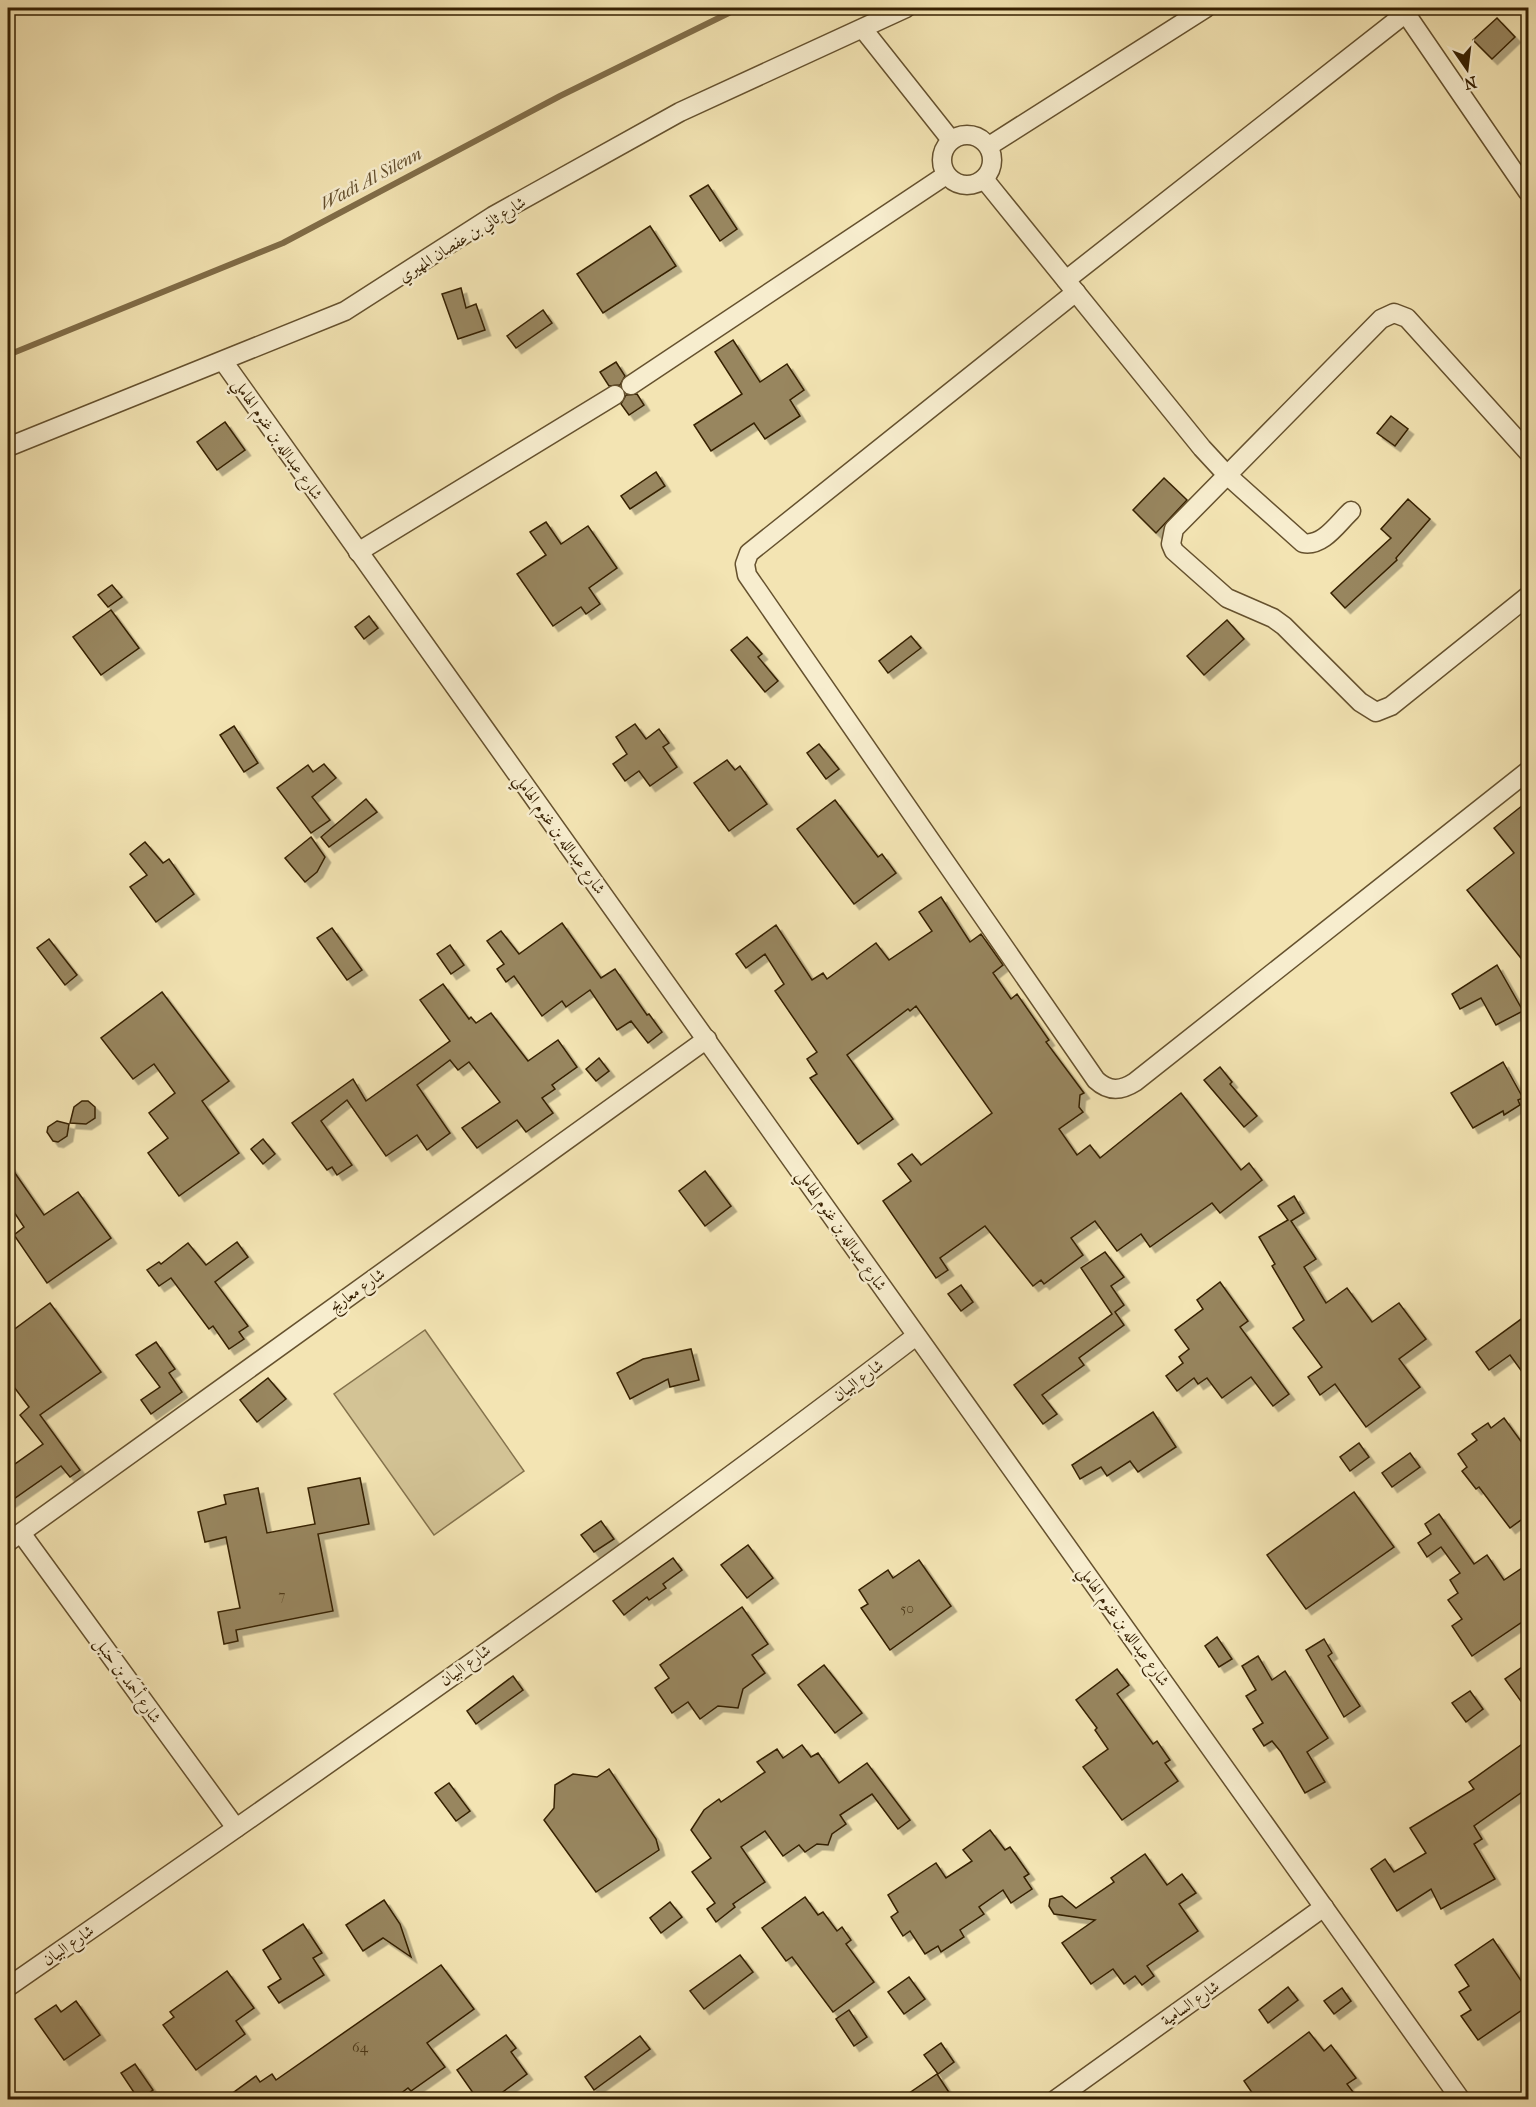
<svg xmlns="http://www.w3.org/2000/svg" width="1536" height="2107" font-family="'IM FELL French Canon',Amiri,serif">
	<defs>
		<filter id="shadow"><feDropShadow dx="5.5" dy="5.5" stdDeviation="0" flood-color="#0004"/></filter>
	</defs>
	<rect width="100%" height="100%" fill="#f3e4b3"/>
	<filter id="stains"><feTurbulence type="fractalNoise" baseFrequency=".00333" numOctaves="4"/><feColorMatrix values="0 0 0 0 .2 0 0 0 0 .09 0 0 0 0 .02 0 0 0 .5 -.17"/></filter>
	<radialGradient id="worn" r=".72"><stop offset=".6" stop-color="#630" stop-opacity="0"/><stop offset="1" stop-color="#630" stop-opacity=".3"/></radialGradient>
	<polygon fill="#d3c395" stroke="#84724c" stroke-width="1.5" points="425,1330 524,1471 434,1535 334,1394"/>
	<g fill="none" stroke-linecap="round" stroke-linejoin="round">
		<polyline stroke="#816d48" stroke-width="6" points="8,355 283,243 560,96 739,8"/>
	</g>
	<g fill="#98865e" stroke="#362002" stroke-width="1.5" filter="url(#shadow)">
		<polygon points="1497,18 1515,37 1492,59 1473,40"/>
		<polygon points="708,185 737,229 720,241 690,196"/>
		<polygon points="650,226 676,266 603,313 577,274"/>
		<polygon points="461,288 466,308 476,304 485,330 458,339 442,294"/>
		<polygon points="543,310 552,323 516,348 507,336"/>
		<polygon points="733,340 760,382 787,364 804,390 790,400 800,416 765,439 754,423 711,451 694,425 742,394 715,352"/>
		<polygon points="616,362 625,376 620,385 609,386 600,372"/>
		<polygon points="637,394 644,405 629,415 621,404 626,395"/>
		<polygon points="1391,416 1408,429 1395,446 1377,433"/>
		<polygon points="225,422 245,450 217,470 197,442"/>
		<polygon points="656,472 665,486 630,509 621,496"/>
		<polygon points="1164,478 1187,500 1156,533 1133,510"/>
		<polygon points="1408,499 1430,519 1396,558 1397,560 1345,608 1331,593 1391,538 1381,529"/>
		<polygon points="546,522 561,544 588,526 617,568 589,588 600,604 586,614 581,607 553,626 517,574 546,555 530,532"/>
		<polygon points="112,585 122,597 108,607 98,595"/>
		<polygon points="111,610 139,648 101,675 73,637"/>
		<polygon points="369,616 378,628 364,639 355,627"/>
		<polygon points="1227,620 1244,639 1204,675 1187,656"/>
		<polygon points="911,636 921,648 888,673 879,661"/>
		<polygon points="747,637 762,654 758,657 778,681 765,692 731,650"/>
		<polygon points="635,724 646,739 659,729 669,743 663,747 677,767 650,786 639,771 625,781 613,764 627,754 616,737"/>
		<polygon points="234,726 258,763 244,772 220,735"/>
		<polygon points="819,744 839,769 826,779 807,753"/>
		<polygon points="727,760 735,770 740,766 767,804 729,831 694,783"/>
		<polygon points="324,764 336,778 312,797 330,820 311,833 277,788 308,765 313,772"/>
		<polygon points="366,799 377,812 329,847 321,837"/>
		<polygon points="835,800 878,857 882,854 896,873 854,904 797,829"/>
		<polygon points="1528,801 1528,967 1467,890 1514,853 1494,828"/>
		<polygon points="311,837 325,857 317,872 305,882 285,858"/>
		<polygon points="145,842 163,863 169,859 194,894 156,922 130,887 147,875 130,854"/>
		<polygon points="941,897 970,942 981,934 1003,965 993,973 1011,999 1017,994 1049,1040 1046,1042 1084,1093 1080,1095 1079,1107 1083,1112 1059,1129 1077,1155 1090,1145 1100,1158 1181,1093 1241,1170 1249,1163 1262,1180 1220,1213 1212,1203 1150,1247 1141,1234 1117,1251 1095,1221 1071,1238 1083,1255 1044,1284 1041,1280 1033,1286 985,1226 940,1258 948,1270 936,1278 883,1201 911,1181 898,1164 912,1154 921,1165 992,1113 916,1006 910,1011 908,1009 847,1055 893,1119 858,1144 810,1078 817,1074 807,1059 817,1052 775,991 784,984 765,954 746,968 736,954 776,925 812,980 823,973 827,979 876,943 889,960 932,931 919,912"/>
		<polygon points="562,923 601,978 615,969 647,1015 649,1014 662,1032 648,1043 631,1021 617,1030 590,990 566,1007 562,1001 542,1016 514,976 506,982 497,969 504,964 487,941 501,931 519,954"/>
		<polygon points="332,928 362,970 347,980 317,938"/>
		<polygon points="49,939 77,975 65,985 37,948"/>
		<polygon points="450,945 464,965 451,974 437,954"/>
		<polygon points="1497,965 1523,1011 1496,1025 1481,998 1460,1009 1452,994"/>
		<polygon points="443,984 469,1019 471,1017 476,1023 491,1013 528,1061 558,1040 577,1067 552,1085 555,1089 542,1098 553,1113 526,1132 517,1120 477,1148 462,1128 500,1102 469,1062 458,1070 450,1060 417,1085 450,1133 427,1150 417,1135 386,1156 347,1100 321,1121 352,1165 337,1175 332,1167 327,1170 292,1123 353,1079 366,1101 450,1041 420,1000"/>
		<polygon points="162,992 229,1081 202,1101 239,1153 179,1196 148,1153 168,1138 149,1113 175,1093 154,1064 133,1079 101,1038"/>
		<polygon points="599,1058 609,1071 596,1081 586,1069"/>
		<polygon points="1503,1062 1523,1098 1518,1100 1520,1105 1504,1115 1503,1111 1473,1128 1451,1093"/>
		<polygon points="1220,1067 1232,1082 1230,1084 1257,1116 1244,1127 1204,1080"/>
		<polygon points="82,1101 88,1101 95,1107 95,1118 86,1124 70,1123 74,1107"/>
		<polygon points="57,1121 69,1124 67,1136 58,1142 53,1141 47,1132 48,1127"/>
		<polygon points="263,1139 275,1154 263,1164 251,1149"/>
		<polygon points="8,1163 44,1215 78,1192 111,1238 47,1283 14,1235 24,1227 8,1203"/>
		<polygon points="705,1171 731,1206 705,1226 679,1191"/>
		<polygon points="1294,1196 1304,1213 1291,1221 1316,1259 1304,1267 1326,1303 1347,1288 1372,1322 1399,1303 1426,1339 1399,1359 1420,1387 1366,1427 1335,1384 1320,1395 1308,1377 1322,1367 1293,1328 1304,1320 1272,1266 1275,1264 1259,1237 1288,1220 1278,1206"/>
		<polygon points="237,1242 248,1257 215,1282 248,1326 239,1332 244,1339 229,1349 213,1326 209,1329 171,1278 159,1286 147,1270 159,1262 161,1264 188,1243 206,1265"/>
		<polygon points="1105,1252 1124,1277 1111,1286 1124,1305 1115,1312 1124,1325 1079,1358 1084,1365 1042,1395 1057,1414 1043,1424 1014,1385 1112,1314 1081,1268"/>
		<polygon points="1220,1282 1248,1321 1240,1327 1289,1394 1273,1406 1251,1377 1222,1398 1207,1378 1198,1384 1194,1378 1177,1391 1166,1376 1183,1363 1179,1357 1189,1349 1175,1330 1203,1309 1197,1300"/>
		<polygon points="961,1285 973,1302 961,1311 948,1294"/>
		<polygon points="50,1303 101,1372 40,1415 80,1470 70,1477 61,1466 8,1503 8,1469 43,1444 20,1415 29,1407 8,1379 8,1334"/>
		<polygon points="1528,1314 1528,1380 1510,1355 1489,1370 1476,1352"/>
		<polygon points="156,1342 175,1369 169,1373 182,1392 151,1414 141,1400 160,1387 136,1355"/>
		<polygon points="691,1349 699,1380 670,1387 668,1379 630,1399 617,1373 643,1359"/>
		<polygon points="268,1378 286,1399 257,1422 240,1400"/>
		<polygon points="1153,1412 1176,1447 1138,1472 1130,1461 1107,1476 1101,1467 1080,1479 1072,1465"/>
		<polygon points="1504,1418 1528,1451 1528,1515 1510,1528 1479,1487 1476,1489 1462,1471 1467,1467 1458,1454 1477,1440 1472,1434 1488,1423 1491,1428"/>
		<polygon points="1359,1443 1369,1457 1350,1471 1340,1457"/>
		<polygon points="1410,1453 1420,1467 1392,1487 1382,1473"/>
		<polygon points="360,1478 369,1524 318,1534 333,1611 236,1630 238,1641 224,1644 218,1612 240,1608 226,1537 205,1542 198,1512 226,1504 224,1495 258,1488 267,1533 315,1524 308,1488"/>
		<polygon points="1354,1492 1394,1547 1306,1609 1267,1555"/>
		<polygon points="1439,1514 1474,1564 1487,1555 1504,1580 1528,1564 1528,1618 1472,1656 1452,1626 1462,1619 1448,1600 1458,1593 1450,1580 1460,1573 1441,1547 1427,1557 1418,1543 1431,1534 1425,1524"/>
		<polygon points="601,1521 614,1539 594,1552 581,1535"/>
		<polygon points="748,1545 773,1578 747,1598 721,1565"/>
		<polygon points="673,1558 682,1570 663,1584 666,1588 649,1600 647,1597 624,1615 613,1601"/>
		<polygon points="919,1560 951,1606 890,1650 861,1608 868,1604 859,1590 888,1570 893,1578"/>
		<polygon points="742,1607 768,1644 752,1655 765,1673 743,1689 738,1708 718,1706 700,1719 688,1702 672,1713 655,1688 669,1678 660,1665"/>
		<polygon points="1217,1637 1232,1659 1219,1667 1205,1646"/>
		<polygon points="1324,1639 1332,1653 1328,1656 1360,1706 1344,1717 1306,1650"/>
		<polygon points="1258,1656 1272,1680 1285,1671 1328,1738 1307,1752 1325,1782 1305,1793 1281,1752 1272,1741 1264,1746 1253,1729 1263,1723 1246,1696 1256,1690 1242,1666"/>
		<polygon points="1528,1663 1528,1711 1505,1679"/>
		<polygon points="824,1665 862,1713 835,1733 798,1685"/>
		<polygon points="1117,1669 1129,1685 1117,1694 1153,1744 1157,1741 1170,1760 1165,1763 1178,1781 1122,1820 1083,1767 1108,1749 1095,1730 1097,1728 1076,1700"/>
		<polygon points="513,1676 523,1690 476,1724 467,1711"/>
		<polygon points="1470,1691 1483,1709 1466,1722 1452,1703"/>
		<polygon points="1528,1740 1528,1788 1474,1826 1482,1839 1474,1844 1495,1879 1441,1909 1431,1889 1397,1911 1371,1869 1385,1859 1394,1872 1426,1853 1410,1828 1474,1789 1469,1782"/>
		<polygon points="802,1745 811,1757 818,1753 839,1783 867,1763 910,1820 898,1829 872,1794 840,1815 846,1824 832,1834 828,1845 817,1844 805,1852 799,1845 783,1856 765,1831 741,1847 765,1882 733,1904 735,1907 716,1922 707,1909 715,1903 692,1872 711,1858 691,1830 704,1810 719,1799 721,1802 765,1772 757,1762 777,1749 783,1758"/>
		<polygon points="609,1769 656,1839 659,1850 596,1892 544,1820 554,1808 555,1785 573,1774 597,1777"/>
		<polygon points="449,1783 470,1811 456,1821 435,1793"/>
		<polygon points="990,1830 1005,1850 1010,1847 1029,1874 1024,1877 1032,1889 1011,1903 1003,1890 979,1907 984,1914 960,1930 964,1937 941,1952 938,1946 925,1954 910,1931 903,1936 891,1917 898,1912 888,1895 936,1863 946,1878 972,1861 963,1850"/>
		<polygon points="1145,1854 1167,1885 1182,1874 1196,1893 1179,1904 1198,1931 1147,1966 1154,1976 1142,1985 1135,1976 1124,1984 1113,1969 1091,1984 1062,1943 1095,1920 1054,1914 1049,1906 1050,1899 1062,1896 1076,1908 1114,1882 1111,1878"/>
		<polygon points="805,1897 818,1915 823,1912 837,1931 842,1927 851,1940 846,1944 874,1982 833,2012 792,1957 786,1961 762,1928"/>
		<polygon points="384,1900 400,1924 411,1957 383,1938 363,1951 346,1925"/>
		<polygon points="670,1902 682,1917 661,1933 650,1918"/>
		<polygon points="303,1924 322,1953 313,1958 324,1975 279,2003 268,1987 281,1979 263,1950"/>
		<polygon points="1493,1939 1528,1991 1528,2006 1478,2040 1461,2016 1471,2010 1459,1992 1469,1986 1455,1965"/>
		<polygon points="740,1955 753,1972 704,2009 690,1991"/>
		<polygon points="441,1965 474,2009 427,2043 445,2067 411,2091 408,2088 392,2100 223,2100 256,2076 260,2082 272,2074 276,2080"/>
		<polygon points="227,1971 254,2008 236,2021 245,2034 196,2070 163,2025 174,2017 170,2012"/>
		<polygon points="909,1977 925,1999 904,2014 888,1992"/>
		<polygon points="1288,1987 1298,2000 1268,2023 1259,2010"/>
		<polygon points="1342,1988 1351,2001 1334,2014 1324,2001"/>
		<polygon points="76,2001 100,2035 64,2060 35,2019 56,2005 61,2012"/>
		<polygon points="849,2010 867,2037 854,2046 836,2019"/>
		<polygon points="1309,2032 1324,2051 1331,2045 1356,2078 1347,2084 1359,2100 1257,2100 1244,2081"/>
		<polygon points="506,2035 516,2048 511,2052 527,2074 492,2100 478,2100 457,2070"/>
		<polygon points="640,2036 650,2049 594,2090 585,2077"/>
		<polygon points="941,2043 954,2062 938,2074 924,2055"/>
		<polygon points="135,2064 153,2090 139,2100 121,2073"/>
		<polygon points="937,2074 954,2100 899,2100"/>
	</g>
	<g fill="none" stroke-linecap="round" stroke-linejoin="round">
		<g stroke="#65512e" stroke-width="21">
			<g id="minor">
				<polyline points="1402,8 1528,192"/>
				<polyline points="863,29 951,140"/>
				<circle cx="967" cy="160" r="25"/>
				<polyline points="989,146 1206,8"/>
				<path d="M984,179l218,269 25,27 76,68c20,4 35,-20 48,-32"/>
				<polyline points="1066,280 1406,13"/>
				<path d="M1076,292l-327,261 -4,11 2,11 349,505c13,12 25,11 39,2l393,-311"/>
				<polyline points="223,361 1461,2100"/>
				<polyline points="631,385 946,175"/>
				<polyline points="8,447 345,311 493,216 680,112 906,8"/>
				<polyline points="1528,452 1407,318 1394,313 1381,319 1174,529 1171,544 1174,551 1227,598 1273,618 1284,626 1360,702 1376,712 1391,706 1528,596"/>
				<polyline points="358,552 615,395"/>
				<polyline points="21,1533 236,1828"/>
				<polyline points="8,1542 707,1039"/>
				<path d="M8,1987c305,-212 613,-425 908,-651"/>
				<polyline points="1055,2100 1324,1907"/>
			</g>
		</g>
		<use href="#minor" stroke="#f7edce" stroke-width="18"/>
	</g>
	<g text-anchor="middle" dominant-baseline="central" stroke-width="5" stroke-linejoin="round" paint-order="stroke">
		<g font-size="14" fill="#4e3a19">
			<text x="282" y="1595">7</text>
			<text x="907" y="1608">50</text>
			<text x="360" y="2047">64</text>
		</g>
		<g font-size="16" fill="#362002" stroke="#f7edce">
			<text transform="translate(462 239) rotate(-32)">شارع ثاني بن عفصان المهيري</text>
			<text transform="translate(278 439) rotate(55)">شارع عبدالله بن غنوم الهاملي</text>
			<text transform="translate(560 834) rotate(54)">شارع عبدالله بن غنوم الهاملي</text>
			<text transform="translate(842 1230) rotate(55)">شارع عبدالله بن غنوم الهاملي</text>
			<text transform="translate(357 1290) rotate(-35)">شارع معاريج</text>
			<text transform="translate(858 1380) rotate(-37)">شارع البيان</text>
			<text transform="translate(1124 1626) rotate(54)">شارع عبدالله بن غنوم الهاملي</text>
			<text transform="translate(465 1665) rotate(-36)">شارع البيان</text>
			<text transform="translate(128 1680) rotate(54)">شارع أحمَد بن حَنبل</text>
			<text transform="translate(68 1945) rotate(-35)">شارع البيان</text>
			<text transform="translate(1190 2003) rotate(-35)">شارع السامية</text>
		</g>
		<g font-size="18" font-style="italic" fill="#624d2b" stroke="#f7edce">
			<text transform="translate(371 179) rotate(-28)">Wadi Al Silenn</text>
		</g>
	</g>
	<rect width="1536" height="2107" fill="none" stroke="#f3e4b3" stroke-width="30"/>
	<rect x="9" y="9" width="1518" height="2089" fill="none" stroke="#362002" stroke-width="3"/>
	<rect x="15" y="15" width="1506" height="2077" fill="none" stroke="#362002" stroke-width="1.5"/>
	<g transform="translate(1467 69) rotate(166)" stroke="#f7edce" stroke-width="4.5" paint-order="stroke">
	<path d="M0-4.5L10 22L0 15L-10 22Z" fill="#362002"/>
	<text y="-9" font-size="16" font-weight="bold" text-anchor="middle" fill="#362002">N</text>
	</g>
	<rect width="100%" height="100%" filter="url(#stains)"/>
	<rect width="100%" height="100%" fill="url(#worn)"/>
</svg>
